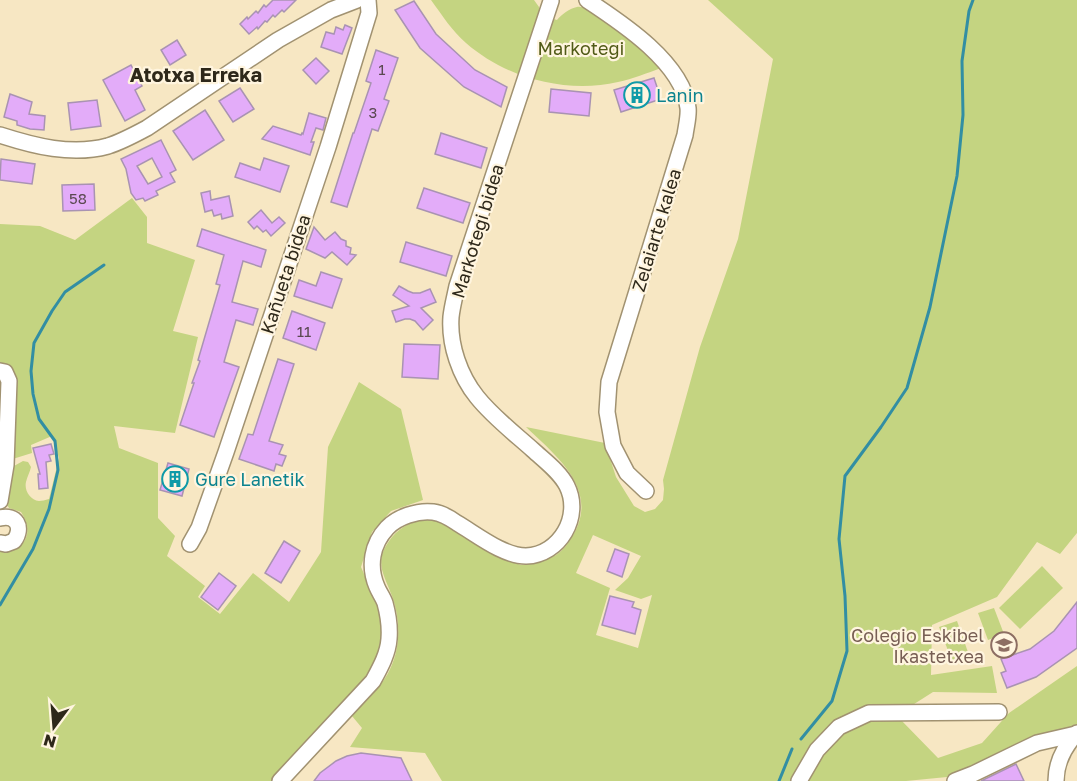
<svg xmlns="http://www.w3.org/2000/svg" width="1077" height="781" font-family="'Golos Text',sans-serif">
	<rect width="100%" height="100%" fill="#f7e7c3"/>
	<g fill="#c4d481" fill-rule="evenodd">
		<path d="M431,0h103l5,7 1,8 17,5c4,-5 13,-12 20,-13 19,-3 71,47 84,61 -14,5 -28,11 -43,14 -52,12 -112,-4 -152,-39 -14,-12 -24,-28 -35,-43z"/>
		<path d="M708,0h369v533l-17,21 -23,-12 -40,55 -65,28 -1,50 61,-9 5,27 -64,-1 -22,14 -43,2 -75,73h-351l-17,-28 -75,-6 12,-19 -10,-12c14,-15 31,-30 39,-49 10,-22 9,-49 1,-71 -9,-24 -19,-35 0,-59 11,-13 28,-20 45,-16 8,3 16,9 24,13 16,11 32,23 51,28 3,1 6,2 9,3 4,0 9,-2 13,-3 16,-3 25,-6 34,-19 36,-49 -8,-84 -42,-116l79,16 11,34 18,29 11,6 10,-3 8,-9 1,-11 -1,-9 37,-133 38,-108 35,-180zM593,535l48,21 -13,22 -13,12 26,9 11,-4 -14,53 -42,-13 14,-47 -34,-15z"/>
		<path d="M132,198l15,19v26l48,17 -22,71 25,6 -23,96 -61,-7 5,22 39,15v55l17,18 -8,20 38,30 -7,11 22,17 33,-41 36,29 32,-50 7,-105 31,-65 42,27 22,91 -32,11 -19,21 -11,35 20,46 2,23 -6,27 -13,20 -91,98h-273v-230c15,2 30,-8 27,-25 -1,-5 -3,-9 -6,-14l-12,-4 -4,-7 9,-35 9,-5 5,1 3,5c-1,5 -4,10 -5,15 -2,8 4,18 13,19 3,0 6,-1 10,-2l10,-41 -7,-22 -21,9 1,8 -29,9 -3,21v-259l40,2 35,14z"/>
		<polygon points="1042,566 1063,588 1020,629 999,608"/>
		<polygon points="994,608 1004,634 988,640 978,613"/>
		<polygon points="957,621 969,655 952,661 939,627"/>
		<polygon points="1077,666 1077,725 1067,730 1033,737 947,777 906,781 803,781 840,731 869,718 901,720 938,758 982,743 1009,713"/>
	</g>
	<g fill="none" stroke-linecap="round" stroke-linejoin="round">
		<g stroke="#328ea3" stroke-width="3">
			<polyline points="0,605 33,549 49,509 58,470 55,441 39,419 33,394 31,371 34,343 52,311 65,292 104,265"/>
			<polyline points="801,739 832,701 847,651 845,596 839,539 845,476 881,427 907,388 930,307 957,176 963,115 962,61 969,11 973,0"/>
			<polyline points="779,781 792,749"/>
		</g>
	</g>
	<g fill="#e3acf9" stroke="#a993b2" stroke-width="1.5" fill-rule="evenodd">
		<polygon points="273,0 296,0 284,12 282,10 275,17 273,15 267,22 265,21 258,29 257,27 249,34 240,24 247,17 248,19 256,11 258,13 264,5 266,7"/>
		<polygon points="414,1 436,34 475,70 507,87 501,107 464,87 420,48 395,10"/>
		<polygon points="345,25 352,28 342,54 321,47 326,32 334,34 336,27 343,30"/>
		<polygon points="177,40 186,55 170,65 161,50"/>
		<polygon points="376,50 398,58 384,99 389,101 378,131 372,129 347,207 331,202 353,133 354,133 371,83 366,81"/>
		<polygon points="316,58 329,71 316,84 303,70"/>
		<polygon points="131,65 142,86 135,90 145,110 125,121 103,80"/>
		<polygon points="654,78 661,99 621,112 614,90"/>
		<polygon points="240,88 254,109 233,122 219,101"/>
		<polygon points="551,89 591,93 589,116 549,112"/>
		<polygon points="10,94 32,102 29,114 45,116 44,130 30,129 17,125 17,121 4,117"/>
		<polygon points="97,100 101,126 71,130 68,103"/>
		<polygon points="205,110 224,140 193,160 173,131"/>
		<polygon points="309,113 326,118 323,130 316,128 311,142 314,142 310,155 262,139 273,126 301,135 302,133 303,134"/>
		<polygon points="441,133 487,148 481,168 435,154"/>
		<path d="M161,140l15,30 -6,3 5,9 -19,9 2,4 -13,6 -2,-3 -7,2 -5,-7 -5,-24 -5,-10zM152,158l10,19 -14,7 -11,-18z"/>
		<polygon points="264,158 289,166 280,192 235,177 240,163 260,170"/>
		<polygon points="1,159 35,164 32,184 0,180"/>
		<polygon points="94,184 95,210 63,211 62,185"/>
		<polygon points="424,188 470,203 463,223 417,208"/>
		<polygon points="210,191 211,200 229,196 233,216 222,219 221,214 214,216 212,210 205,212 201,193"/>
		<polygon points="261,210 272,223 279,217 285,223 271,236 266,230 263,232 257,226 254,229 248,222"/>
		<polygon points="314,227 325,240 335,232 341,239 346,241 346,246 351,248 350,254 356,255 347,265 332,252 325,258 306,249"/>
		<polygon points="202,229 266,250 261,267 243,261 232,302 258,309 253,325 236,320 224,362 239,367 214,437 180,425 194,383 192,383 200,361 198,360 220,285 216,284 224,255 197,246"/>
		<polygon points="406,242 452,256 446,276 400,262"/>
		<polygon points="321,272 342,279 332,308 294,296 299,280 316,286"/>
		<polygon points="399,286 408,291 413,293 420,293 430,289 436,302 421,308 433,320 423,330 415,321 410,319 405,319 396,322 392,311 409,306 393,295"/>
		<polygon points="292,311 325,323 316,350 283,338"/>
		<polygon points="404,344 440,345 438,379 402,377"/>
		<polygon points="278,359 294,364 269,441 283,445 279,454 286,456 282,466 276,464 274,471 239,459 248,434 253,435"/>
		<polygon points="51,444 54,454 49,455 51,461 46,462 48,488 39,489 38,474 40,474 33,448"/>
		<polygon points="168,463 189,469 182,496 160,490"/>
		<polygon points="284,541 300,551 281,583 265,573"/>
		<polygon points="615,549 629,554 622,577 607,571"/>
		<polygon points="219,573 236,586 218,610 201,597"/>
		<polygon points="610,596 634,602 632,607 641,610 635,634 602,625"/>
		<polygon points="1077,602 1077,648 1036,677 1007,688 1001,673 1006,671 1001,659 1030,649 1054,631"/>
		<polygon points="361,753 401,758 412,781 314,781 320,773 336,761 347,756"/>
		<polygon points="1016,764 1024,781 981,781"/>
	</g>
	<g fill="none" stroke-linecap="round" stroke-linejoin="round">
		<g stroke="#a19271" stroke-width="18">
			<g id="minor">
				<path d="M587,0c35,23 96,63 101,108 1,8 -2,19 -3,27l-76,247 -2,30 6,34 14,27 19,18"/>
				<path d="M0,135c34,11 72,21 108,11 13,-4 26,-11 39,-18l131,-88 53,-30 26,-10"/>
				<polyline points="0,371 5,372 9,381 6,465 0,501"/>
				<path d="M0,518c16,-4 24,9 14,23l-8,3 -6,-1"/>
				<polyline points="190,544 199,528 226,452 328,147 369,13 368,0"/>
				<path d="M280,781l93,-100c7,-13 15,-27 16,-42 1,-12 -1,-25 -4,-36 -2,-6 -6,-11 -8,-16 -9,-21 -5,-43 10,-59 10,-11 31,-18 46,-16 9,1 17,6 24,11 19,11 46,33 69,33 34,-1 56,-40 41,-70 -7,-14 -22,-25 -34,-36 -19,-17 -40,-33 -56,-53 -17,-21 -28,-52 -26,-80 1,-10 4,-21 6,-31l94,-285"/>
				<polyline points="799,781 817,750 839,727 869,713 999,712"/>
				<polyline points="955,781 973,774 1037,743 1076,734"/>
				<path d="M1056,781c0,-19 8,-34 21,-48"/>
			</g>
		</g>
		<use href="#minor" stroke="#fff" stroke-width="15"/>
	</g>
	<defs>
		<g id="building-ring" transform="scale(1.35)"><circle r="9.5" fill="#fff5df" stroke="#0f9aa8" stroke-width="1.5"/><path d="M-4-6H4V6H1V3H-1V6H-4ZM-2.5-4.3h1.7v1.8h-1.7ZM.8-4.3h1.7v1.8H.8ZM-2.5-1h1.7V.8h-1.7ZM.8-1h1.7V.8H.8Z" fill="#0f9aa8"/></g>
		<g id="school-ring" transform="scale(1.35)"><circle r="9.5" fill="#fff5df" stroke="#8d6e63" stroke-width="1.5"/><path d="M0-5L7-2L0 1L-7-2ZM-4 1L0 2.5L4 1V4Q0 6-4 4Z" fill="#8d6e63"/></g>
	</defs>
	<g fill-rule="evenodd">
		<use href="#building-ring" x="637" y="95"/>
		<use href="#building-ring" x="175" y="479"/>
		<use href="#school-ring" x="1004" y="645"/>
	</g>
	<g text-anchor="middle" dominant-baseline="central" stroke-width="4.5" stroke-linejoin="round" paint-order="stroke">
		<g font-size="15" fill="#5b4952">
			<text x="382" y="69">1</text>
			<text x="373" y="112">3</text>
			<text x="78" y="198">58</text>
			<text x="304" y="331">11</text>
		</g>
		<g font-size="18" fill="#505a16" stroke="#fff5df">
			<text x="581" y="48">Markotegi</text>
		</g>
		<g font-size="18" fill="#0d838f" stroke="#fff5df" text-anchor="start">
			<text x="656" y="95">Lanin</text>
			<text x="195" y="479">Gure Lanetik</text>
		</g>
		<g font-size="18" fill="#2e281a" stroke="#fff5df">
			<text transform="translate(656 230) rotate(-73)">Zelaiarte kalea</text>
			<text transform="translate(477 231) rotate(-73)">Markotegi bidea</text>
			<text transform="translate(285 274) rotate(-72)">Kañueta bidea</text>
		</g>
		<g font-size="18" fill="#785e54" stroke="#fff5df" text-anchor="end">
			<text x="984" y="635">Colegio Eskibel<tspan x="984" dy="21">Ikastetxea</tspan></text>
		</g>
		<g font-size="20" font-weight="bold" fill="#2e281a" stroke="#fff5df">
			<text x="196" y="74">Atotxa Erreka</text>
		</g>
	</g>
	<g transform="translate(54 727) rotate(196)" stroke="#fff5df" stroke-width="4.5" paint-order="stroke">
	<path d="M0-4.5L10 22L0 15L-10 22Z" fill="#2e281a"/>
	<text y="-9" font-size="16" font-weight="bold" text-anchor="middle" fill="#2e281a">N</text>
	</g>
</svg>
